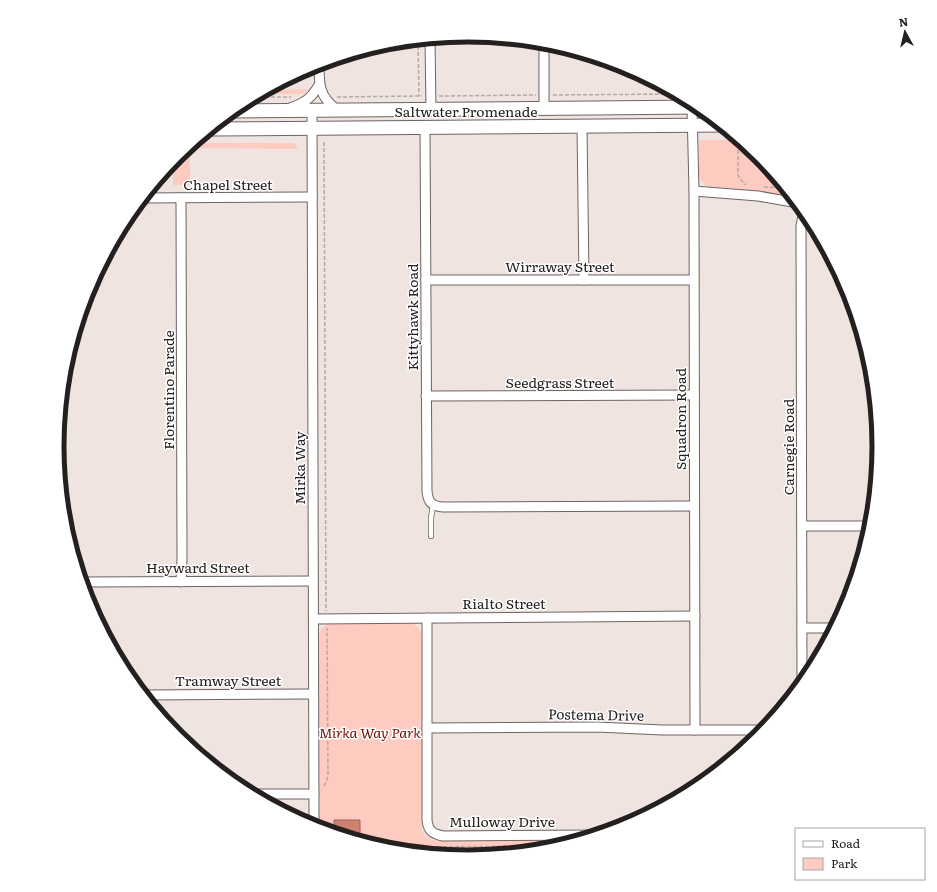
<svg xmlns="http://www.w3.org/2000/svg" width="937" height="892" font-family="Literata,serif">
	<rect width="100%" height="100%" fill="#f0e4e1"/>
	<g fill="#fecbc0">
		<polygon points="308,89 303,94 259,94 267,90"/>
		<polygon points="701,140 740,140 759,156 793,197 751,190 706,186 701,181 699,176 699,141"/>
		<polygon points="193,143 293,143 297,146 297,149 190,148 190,185 173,185 173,162 178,155"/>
		<path d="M331,623h78c8,1 12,6 13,14v191c1,7 5,10 11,12l150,-1 -35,10 -80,8 -80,-8 -69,-21v-192c1,-7 5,-11 12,-13z"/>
	</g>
	<polygon fill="#cf8070" stroke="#9c6358" points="334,820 360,820 360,840 334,833"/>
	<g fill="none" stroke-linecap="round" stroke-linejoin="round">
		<g stroke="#6e6462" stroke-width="6">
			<g id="lane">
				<polyline points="872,427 878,427"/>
				<polyline points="431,536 431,518 433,505"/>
			</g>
		</g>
		<g stroke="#6e6462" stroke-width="11">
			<g id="street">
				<polyline points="430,39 431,109"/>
				<polyline points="544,42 544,108"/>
				<path d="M319,64c0,21 0,32 18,46"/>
				<polyline points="692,107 694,191 695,730"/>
				<path d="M290,108c14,-5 21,-9 29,-23"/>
				<polyline points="312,110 314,826"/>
				<polyline points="582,126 584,280"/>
				<path d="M425,127l2,364c1,11 4,15 16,16l251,-1"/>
				<polyline points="694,191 758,196 798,203"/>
				<polyline points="143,198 312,197"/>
				<polyline points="426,280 694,280"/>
				<polyline points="426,396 694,395"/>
				<polyline points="802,526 872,526"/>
				<polyline points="82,582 313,581"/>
				<polyline points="181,582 182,558 181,198"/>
				<path d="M427,618v202c1,11 6,14 16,16l154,-1"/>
				<polyline points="314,619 695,616"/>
				<polyline points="802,628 835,628"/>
				<polyline points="802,684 801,226 804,210"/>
				<polyline points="144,695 313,694"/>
				<polyline points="427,728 597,727 662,730 765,730"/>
				<polyline points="252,794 314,794"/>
			</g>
		</g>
		<g stroke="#6e6462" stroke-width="15">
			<g id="secondary">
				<polyline points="233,111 700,107"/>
				<polyline points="211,129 722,125"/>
			</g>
		</g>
		<g stroke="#b3a9a7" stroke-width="1.5" stroke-dasharray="4 2" stroke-linecap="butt">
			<polyline points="418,40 419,96"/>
			<polyline points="553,95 678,94"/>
			<polyline points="439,96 536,95"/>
			<polyline points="253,97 291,97"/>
			<polyline points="337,97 422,96"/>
			<polyline points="738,138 738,175 740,179 746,185"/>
			<polyline points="324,142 326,611"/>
			<polyline points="764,187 786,188"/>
			<polyline points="324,786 327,780 328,774 327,628"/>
			<polyline points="383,847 560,846"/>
		</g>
		<use href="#lane" stroke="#fff" stroke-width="4.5"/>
		<use href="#street" stroke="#fff" stroke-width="9"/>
		<use href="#secondary" stroke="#fff" stroke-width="13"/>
	</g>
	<g text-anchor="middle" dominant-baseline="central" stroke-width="3" stroke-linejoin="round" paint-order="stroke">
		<g font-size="14" fill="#24201f" stroke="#fff">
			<text x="466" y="111">Saltwater Promenade</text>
			<text x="228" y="184">Chapel Street</text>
			<text x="560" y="266">Wirraway Street</text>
			<text transform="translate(412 317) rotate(-90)">Kittyhawk Road</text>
			<text x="560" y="382">Seedgrass Street</text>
			<text transform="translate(168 390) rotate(-90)">Florentino Parade</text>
			<text transform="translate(680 419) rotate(-90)">Squadron Road</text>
			<text transform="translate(788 447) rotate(-90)">Carnegie Road</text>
			<text transform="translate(299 468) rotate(-90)">Mirka Way</text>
			<text x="198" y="567">Hayward Street</text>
			<text x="504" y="603">Rialto Street</text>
			<text x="228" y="680">Tramway Street</text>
			<text transform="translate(596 714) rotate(1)">Postema Drive</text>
			<text x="502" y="821">Mulloway Drive</text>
		</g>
		<g font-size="14" font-style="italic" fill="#700e00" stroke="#fff">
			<text x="370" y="732">Mirka Way Park</text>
		</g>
	</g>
	<path d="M0 0H937V892H0ZM64 446a404 404 0 1 1 808 0a404 404 0 1 1-808 0Z" fill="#fff" fill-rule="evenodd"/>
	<path fill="none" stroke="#24201f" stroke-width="5" d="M64 446a404 404 0 1 1 808 0a404 404 0 1 1-808 0Z"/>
	<rect x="795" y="828" width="130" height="52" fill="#ffffff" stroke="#a7a6a5"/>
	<rect x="803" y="841" width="20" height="6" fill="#ffffff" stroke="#a7a6a5"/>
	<text x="831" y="848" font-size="12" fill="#24201f">Road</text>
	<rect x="803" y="858" width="20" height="12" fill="#fecbc0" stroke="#a7a6a5"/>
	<text x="831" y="868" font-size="12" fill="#24201f">Park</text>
	<g transform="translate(905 32) rotate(352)" stroke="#ffffff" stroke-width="3" paint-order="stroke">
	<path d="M0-3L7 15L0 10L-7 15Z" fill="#24201f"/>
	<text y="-6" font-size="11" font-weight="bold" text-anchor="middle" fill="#24201f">N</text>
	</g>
</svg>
